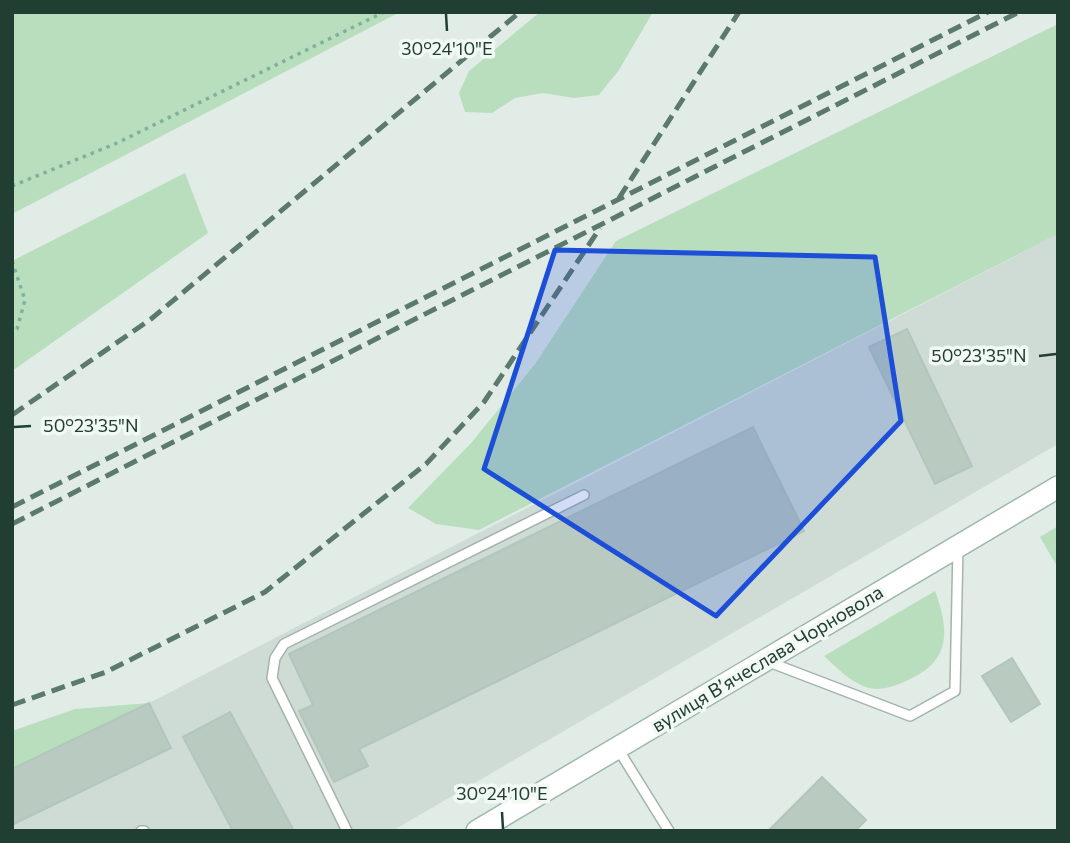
<svg xmlns="http://www.w3.org/2000/svg" width="1070" height="843" font-family="Commissioner,sans-serif">
	<rect width="100%" height="100%" fill="#e1ece6"/>
	<polygon fill="#cfdcd5" points="1058,234 1058,444 392,831 12,831 12,769 149,703"/>
	<g fill="#b9debe">
		<polygon points="12,12 400,12 12,214"/>
		<polygon points="540,12 653,12 619,70 599,95 574,98 543,93 515,98 492,113 465,112 459,93 469,71"/>
		<polygon points="1058,24 1058,234 479,530 436,524 408,508 472,442 535,364 616,241"/>
		<polygon points="185,173 208,233 12,371 12,261"/>
		<polygon points="1058,526 1058,568 1040,537"/>
		<path d="M935,591c15,41 16,71 -29,90 -11,5 -25,10 -37,7 -18,-5 -32,-20 -45,-32z"/>
		<polygon points="149,703 12,769 12,731 75,709"/>
	</g>
	<g fill="#b9cac1" stroke="#b3c6bc" stroke-width="2">
		<polygon points="907,329 972,466 935,484 869,347"/>
		<polygon points="753,427 804,531 359,749 368,766 334,782 299,711 313,705 289,654"/>
		<polygon points="1012,658 1040,704 1011,722 982,676"/>
		<polygon points="149,703 171,748 12,825 12,769"/>
		<polygon points="230,712 294,831 233,831 183,737"/>
		<polygon points="822,777 866,820 855,831 768,831"/>
	</g>
	<g fill="none" stroke-linecap="round" stroke-linejoin="round">
		<g stroke="#a4b4ac" stroke-width="12">
			<g id="lane">
				<polyline points="769,662 910,716 955,691 958,547"/>
				<polyline points="618,749 669,831"/>
				<polyline points="141,831 144,831"/>
				<polyline points="347,831 272,678 275,658 284,644 584,495"/>
			</g>
		</g>
		<g stroke="#9fb8ac" stroke-width="24">
			<polyline id="secondary" points="477,831 1058,487"/>
		</g>
		<g stroke="#81b19b" stroke-width="3.5" stroke-dasharray="3.5 5" stroke-linecap="butt">
			<polyline points="12,186 117,143 384,12"/>
			<polyline points="12,261 25,300 17,329 12,332"/>
		</g>
		<use href="#lane" stroke="#fff" stroke-width="9"/>
		<use href="#secondary" stroke="#fff" stroke-width="21"/>
		<g stroke="#5b796d" stroke-width="5" stroke-dasharray="14 7" stroke-linecap="butt">
			<polyline points="619,198 739,12"/>
			<polyline points="12,415 151,319 520,12"/>
			<polyline points="12,507 988,12"/>
			<polyline points="12,524 1019,12"/>
			<polyline points="12,705 106,672 265,592 426,464 484,402 600,228"/>
		</g>
	</g>
	<path fill="#1d4ed8" fill-opacity="0.2" stroke="#1d4ed8" stroke-width="5" stroke-linejoin="round" d="M555,250l320,7 26,164 -185,195 -232,-147z"/>
	<path fill="none" stroke="#213e32" stroke-width="2.5" d="M446,14l1,17M1039,356l17,-2M14,427l17,-1M502,812l1,17"/>
	<g text-anchor="middle" dominant-baseline="central" stroke-width="7" stroke-linejoin="round" paint-order="stroke">
		<g font-size="19" fill="#213e32" stroke="#f2f9f4">
			<text transform="translate(767 658) rotate(-31)">вулиця Вʼячеслава Чорновола</text>
		</g>
	</g>
	<g font-size="18" text-anchor="middle" fill="#213e32" stroke="#f2f9f4" stroke-width="7" stroke-linejoin="round" paint-order="stroke">
		<text x="447" y="55">30°24'10"E</text>
		<text x="979" y="362">50°23'35"N</text>
		<text x="91" y="432">50°23'35"N</text>
		<text x="502" y="800">30°24'10"E</text>
	</g>
	<rect width="1070" height="843" fill="none" stroke="#213e32" stroke-width="28"/>
</svg>
